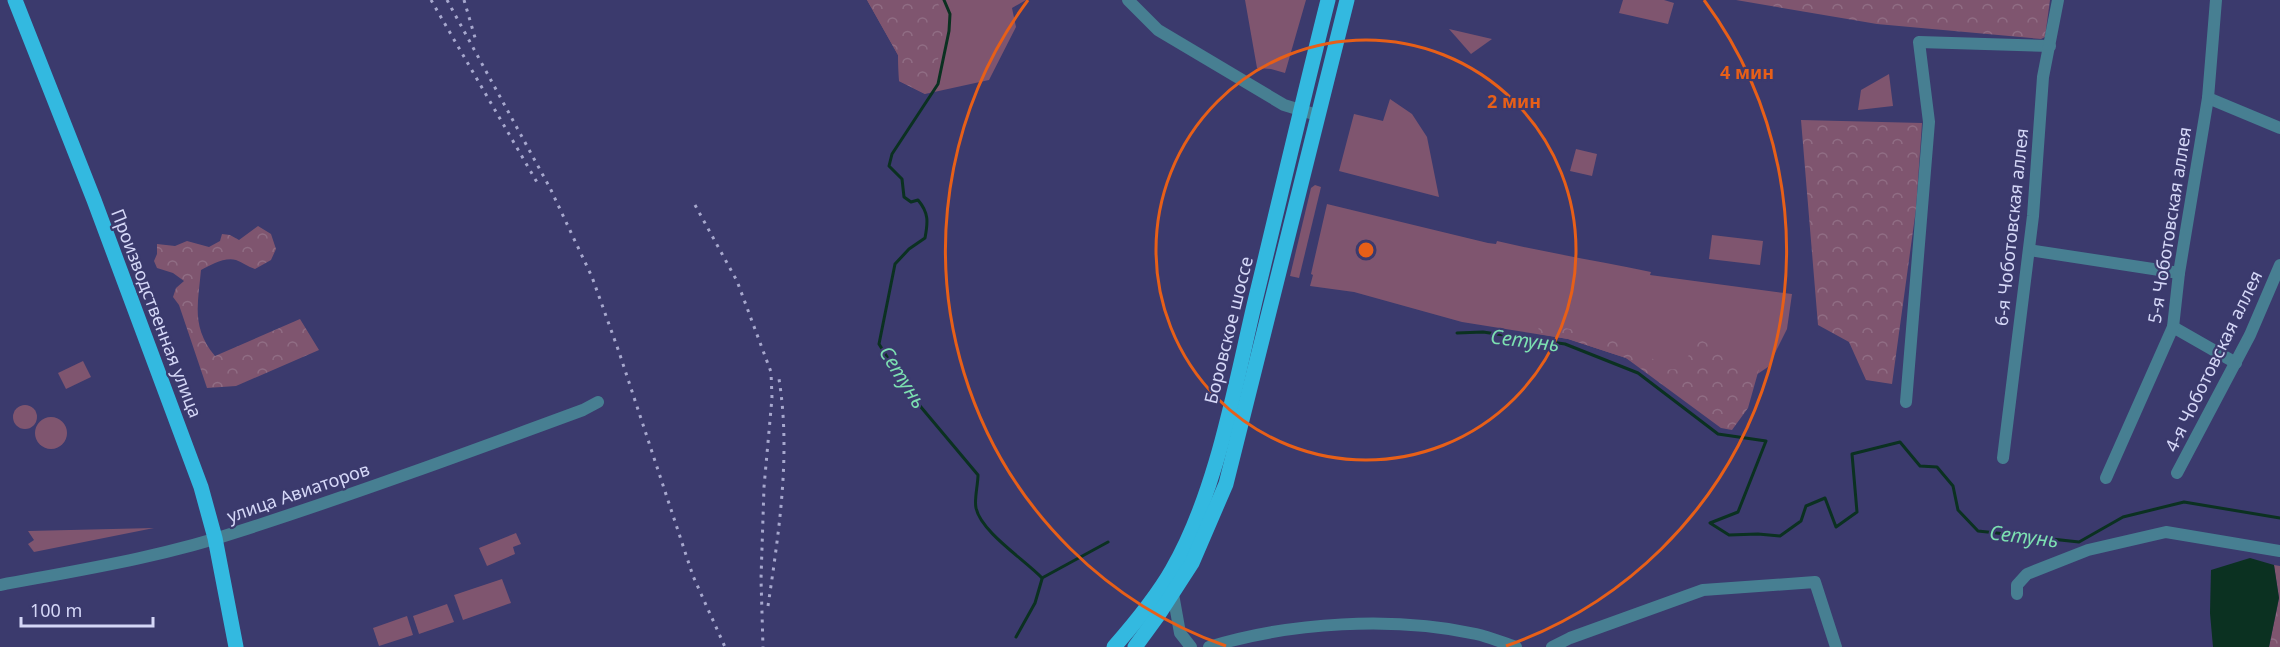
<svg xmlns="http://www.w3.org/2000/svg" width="2280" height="647" font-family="'Noto Sans',sans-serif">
	<defs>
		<pattern id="forest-crowns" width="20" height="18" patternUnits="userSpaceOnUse" patternTransform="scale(1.5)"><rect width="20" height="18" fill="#7f556f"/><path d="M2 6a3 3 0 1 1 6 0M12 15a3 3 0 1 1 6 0" fill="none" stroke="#906d84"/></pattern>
	</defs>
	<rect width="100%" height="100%" fill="#3b3a6d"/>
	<g fill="#7f556f">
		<polygon points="867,0 1026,0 1012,8 1016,27 989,80 925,94 899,81 898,55"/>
		<polygon points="1245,0 1306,0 1285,73 1271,69 1257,68"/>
		<polygon points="1623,0 1664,0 1674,3 1668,24 1619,13"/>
		<polygon points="1449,29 1492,39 1471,54"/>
		<polygon points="1889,74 1893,106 1858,110 1861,90"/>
		<polygon points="1390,99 1412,114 1427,137 1439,197 1339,171 1354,114 1383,121"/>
		<polygon points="1576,149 1597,154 1592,176 1570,171"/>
		<polygon points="1315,185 1321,187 1299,278 1290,276 1311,188"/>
		<path d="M1327,204l161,39 8,1 1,-3c51,12 102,20 154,31l-1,3 142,19 -5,35 -19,38 -63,42 -79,-51 -58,-19 -106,-17 -108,-30 -44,-6 3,-11 -2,-1z"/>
		<polygon points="1712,235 1763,241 1760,265 1709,259"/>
		<polygon points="83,361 91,377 66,389 58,373"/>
		<circle cx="25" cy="417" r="12"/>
		<circle cx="51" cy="433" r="16"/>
		<polygon points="154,528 34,552 28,544 34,540 28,531"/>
		<polygon points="516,533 521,544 513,547 515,554 487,566 479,548"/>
		<polygon points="502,579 511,603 463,620 454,595"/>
		<polygon points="447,604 454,622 419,634 413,616"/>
		<polygon points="407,616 413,635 379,646 373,628"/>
	</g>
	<g fill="url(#forest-crowns)">
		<polygon points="867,0 933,0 938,3 945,21 934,82 925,94 899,81 898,55"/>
		<polygon points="1736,0 2050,0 2045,37 2041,39 1877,24"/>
		<polygon points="1801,120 1922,123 1916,209 1892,384 1866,380 1849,342 1818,325"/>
		<path d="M258,226l13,8 5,15 -5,11 -16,9c-7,-2 -13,-7 -19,-9 -12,-3 -25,5 -35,10 -3,34 -10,57 14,86l85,-37 19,31 -83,36 -29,2 -28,-83 -6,-8 3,-9 8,-7 -11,-8 -16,-5 -3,-7 3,-7v-10l18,2 12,-5 22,6 11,-6 2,-7 8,1 9,5z"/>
		<polygon points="1538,323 1618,338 1653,359 1661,370 1680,369 1699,339 1759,369 1748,408 1732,430 1721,428 1626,358 1568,339 1539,334"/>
		<polygon points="2274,565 2280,566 2280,647 2269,647 2279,598"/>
	</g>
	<polygon fill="#0b3121" points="2250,558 2274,565 2279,598 2269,647 2213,647 2210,613 2211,570"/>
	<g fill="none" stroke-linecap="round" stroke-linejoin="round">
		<g stroke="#0b3121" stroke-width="3">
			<path d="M944,0l6,14 -1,17 -11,53 -46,70 -3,12 13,13 2,18 7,5 7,-2c11,13 10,22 7,38l-16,11 -14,15 -16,80 31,50 68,81c0,10 -4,24 -2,33 5,24 49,52 66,70l66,-36"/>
			<polyline points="1457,333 1483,332 1565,344 1638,373 1718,434 1766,441 1738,512 1710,523 1729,535 1758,534 1780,536 1801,521 1806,506 1825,498 1836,527 1857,512 1852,454 1900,442 1920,466 1937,467 1953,486 1958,510 1978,531 2079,542 2123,517 2184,502 2280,518"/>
			<polyline points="1016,637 1035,603 1042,579"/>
		</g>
		<g stroke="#477f92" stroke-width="12">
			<polyline points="1128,0 1158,30 1284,105 1317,115"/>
			<polyline points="2208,98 2280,128"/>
			<polyline points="2029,250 2179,273"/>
			<polyline points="2173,327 2236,363"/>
			<polyline points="1906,402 1929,122 1919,42 2050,46"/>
			<polyline points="2003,458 2033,216 2043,77 2058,0"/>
			<polyline points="2177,473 2250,335 2280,265"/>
			<polyline points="2106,478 2173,327 2179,273 2208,98 2216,0"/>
			<path d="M0,585c80,-15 162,-28 240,-54 115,-37 229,-79 343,-121l15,-8"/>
			<polyline points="1173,594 1180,633 1191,647"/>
			<polyline points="2017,594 2017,585 2027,574 2088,550 2166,532 2280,551"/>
			<path d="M1209,647c82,-25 184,-31 267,-13 14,3 27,9 40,13"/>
			<polyline points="1552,647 1570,638 1703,590 1815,582 1836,647"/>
		</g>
		<g stroke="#33b9e0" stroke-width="15">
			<polyline points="15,0 94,200 201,487 215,538 236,647"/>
			<path d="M1114,647c21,-24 42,-49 58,-77 45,-78 63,-185 84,-273 24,-99 47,-198 72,-297"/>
			<polyline points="1135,647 1159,614 1192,563 1226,484 1347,0"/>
		</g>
		<g stroke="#a7a8ce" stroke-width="3" stroke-dasharray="3 6" stroke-linecap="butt">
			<polyline points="431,0 538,184"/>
			<polyline points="447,0 550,188 592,277 619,352 693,576 725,647"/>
			<polyline points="464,0 476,41"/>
			<polyline points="695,205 737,281 771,372 772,398 764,487 761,579 763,647"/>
			<path d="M768,606c11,-75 23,-152 11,-227"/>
		</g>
	</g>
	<g fill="none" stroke="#e75f18" stroke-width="3">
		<circle cx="1366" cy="250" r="210"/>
		<path d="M1226 646A420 420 0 0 1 1028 0M1704 0A420 420 0 0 1 1506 646"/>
	</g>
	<g text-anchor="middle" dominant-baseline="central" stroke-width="4.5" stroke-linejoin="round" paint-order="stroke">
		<g font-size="18" fill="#d5d7f7" stroke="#3b3a6d">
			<text transform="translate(2169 225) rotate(-81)">5-я Чоботовская аллея</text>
			<text transform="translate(2011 227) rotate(-84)">6-я Чоботовская аллея</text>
			<text transform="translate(157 313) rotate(69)">Производственная улица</text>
			<text transform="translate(1228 330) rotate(-76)">Боровское шоссе</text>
			<text transform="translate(2213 361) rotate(-64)">4-я Чоботовская аллея</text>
			<text transform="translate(298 492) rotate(-19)">улица Авиаторов</text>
		</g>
		<g font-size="20" font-style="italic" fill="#7cdfb1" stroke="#3b3a6d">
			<text transform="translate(1525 340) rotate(7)">Сетунь</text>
			<text transform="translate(903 377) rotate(58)">Сетунь</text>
			<text transform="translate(2024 536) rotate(7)">Сетунь</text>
		</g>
	</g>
	<circle cx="1366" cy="250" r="9" fill="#e75f18" stroke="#3b3a6d" stroke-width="3"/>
	<g font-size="18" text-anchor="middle" font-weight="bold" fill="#e75f18" stroke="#3b3a6d" stroke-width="4.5" stroke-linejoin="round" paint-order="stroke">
		<text x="1747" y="79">4 мин</text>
		<text x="1514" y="108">2 мин</text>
	</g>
	<path d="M21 617v9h132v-9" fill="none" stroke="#d5d7f7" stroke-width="3"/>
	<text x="30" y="617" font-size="18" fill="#d5d7f7" stroke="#3b3a6d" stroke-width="4.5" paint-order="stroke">100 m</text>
</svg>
